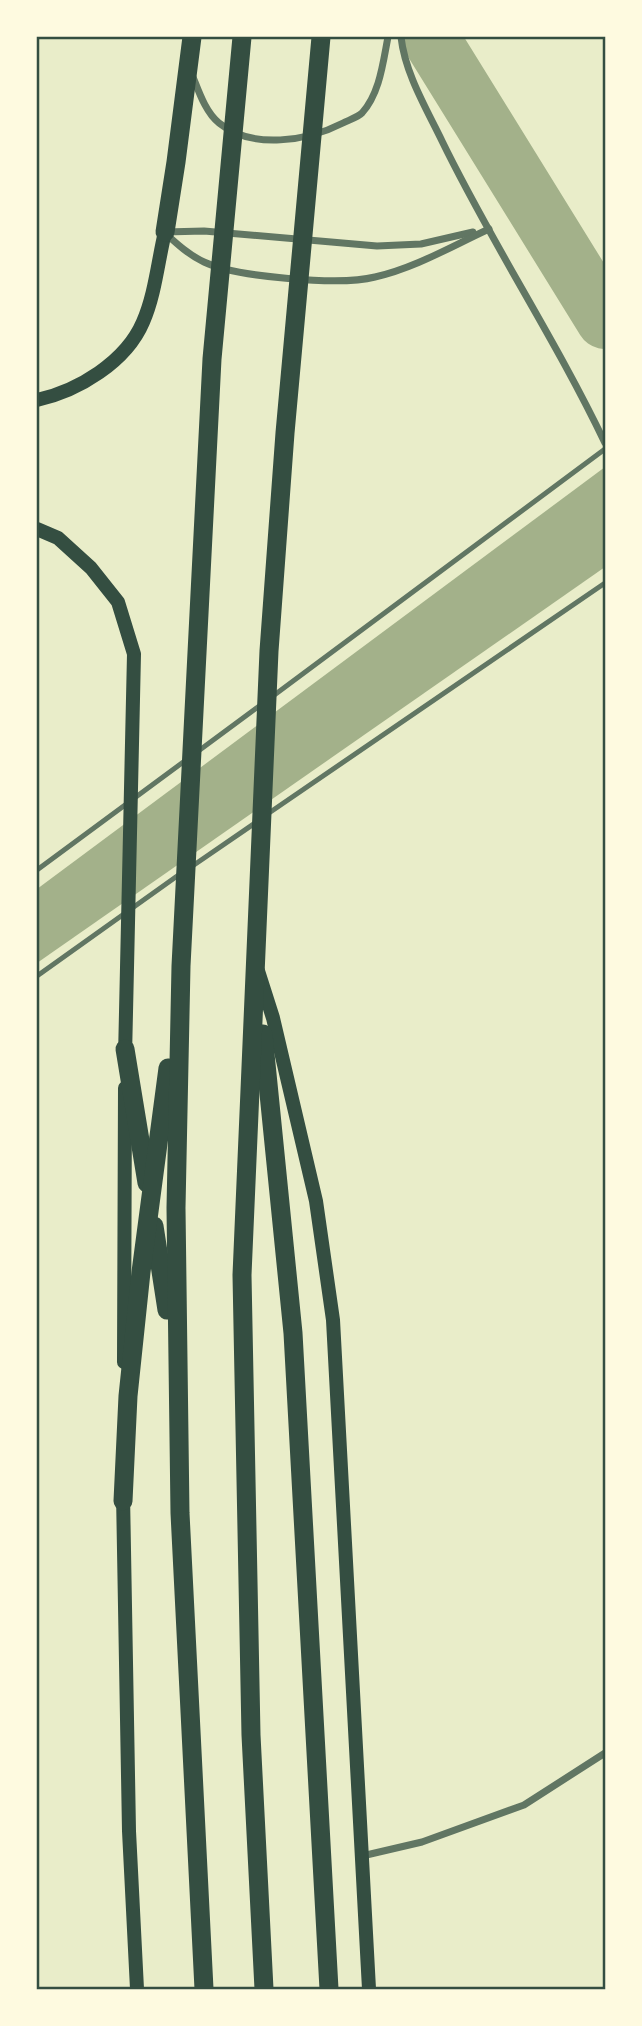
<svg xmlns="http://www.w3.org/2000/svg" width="642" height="2026" font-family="'Fira Sans Condensed',sans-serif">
	<rect width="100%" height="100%" fill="#e9edc9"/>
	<polygon fill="#a3b18a" points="605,467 605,567 37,963 37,889"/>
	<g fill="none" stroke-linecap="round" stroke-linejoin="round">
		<polyline stroke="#a3b18a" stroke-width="58" points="434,37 433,42 605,320"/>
		<g stroke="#617663" stroke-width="5">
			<polyline points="273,696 605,449"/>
			<polyline points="197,752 262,704"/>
			<polyline points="266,815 605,583"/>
			<polyline points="191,867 258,821"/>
			<polyline points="37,870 186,760"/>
			<polyline points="37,976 180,874"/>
		</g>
		<g stroke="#617663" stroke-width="7">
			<path d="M401,37c4,36 25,71 41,104 50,103 114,199 163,302"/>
			<path d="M193,77c6,15 13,36 26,46 33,27 89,18 124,0 6,-3 15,-6 19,-10 18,-20 21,-51 26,-76"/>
			<polyline points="165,232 204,231 377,246 421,244 473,232"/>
			<path d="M165,233c12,11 24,22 39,29 32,15 136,24 171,15 40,-9 77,-31 114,-48"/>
			<polyline points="362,1856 422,1842 524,1805 605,1753"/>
		</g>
		<g stroke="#344e41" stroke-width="14">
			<path d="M37,400c41,-9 89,-38 106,-78 12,-27 15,-61 22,-90"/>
			<polyline points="37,529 58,538 91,568 118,602 134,654 125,1057"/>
			<polyline points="258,971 273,1018 316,1201 333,1320 369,1989"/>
			<polyline points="124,1362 125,1088"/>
			<polyline points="123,1494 129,1831 137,1989"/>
		</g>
		<g stroke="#344e41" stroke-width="19">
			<polyline points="165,232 176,162 192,37"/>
			<polyline points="263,1034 293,1333 329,1989"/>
			<polyline points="125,1049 147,1183"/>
			<polyline points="154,1226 167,1310"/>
			<polyline points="123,1501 128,1396 141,1272 168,1068"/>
			<polyline points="204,1989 180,1513 176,1208 181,966 212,359 242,37"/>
			<polyline points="264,1989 251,1735 242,1275 269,651 285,433 321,37"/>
		</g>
	</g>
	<rect width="642" height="2026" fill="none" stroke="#fefae0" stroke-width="77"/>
	<rect x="38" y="38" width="566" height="1950" fill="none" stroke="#344e41" stroke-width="2.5"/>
</svg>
